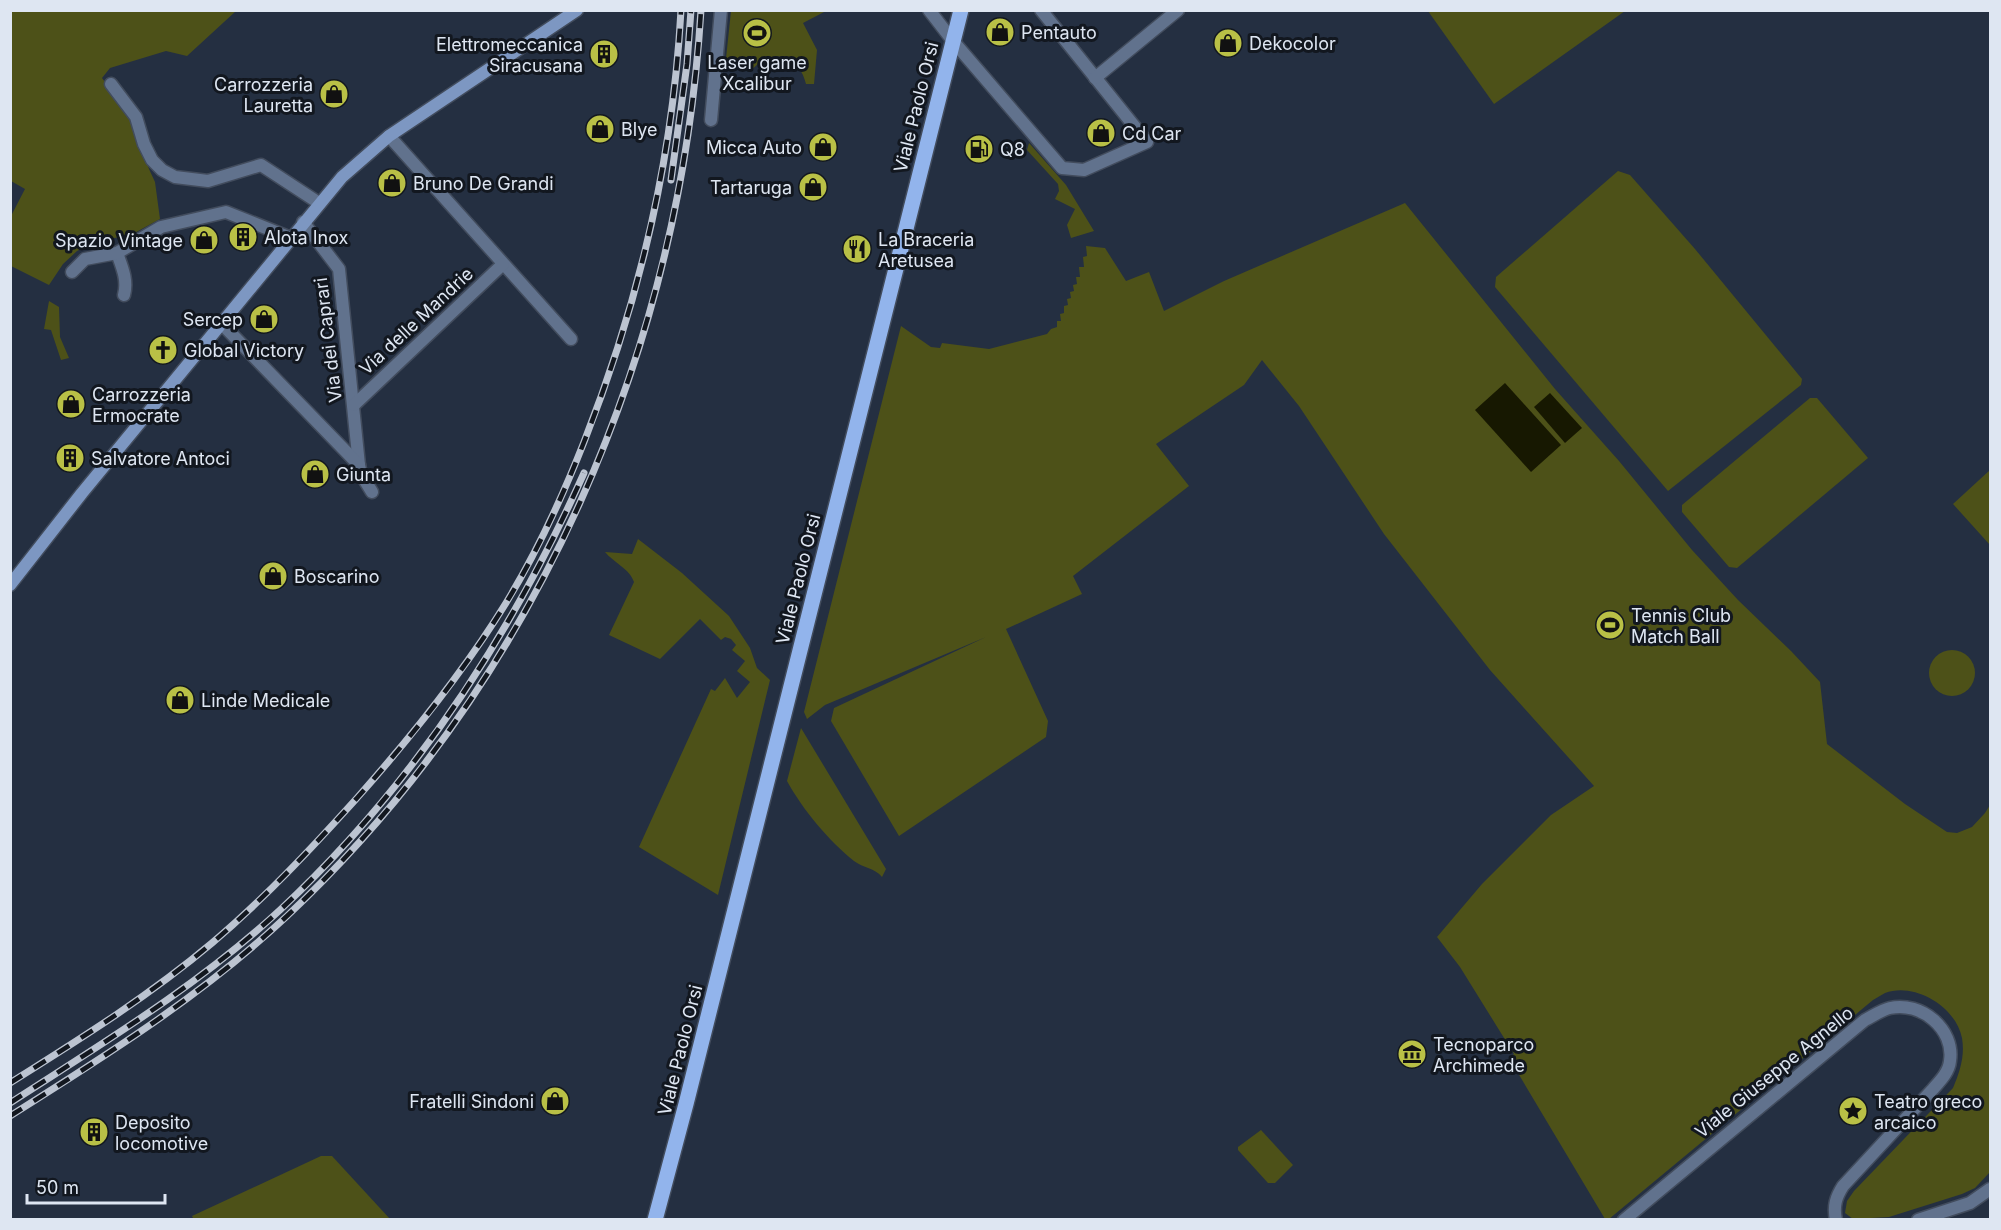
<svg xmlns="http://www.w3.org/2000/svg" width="2001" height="1230" font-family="Inter,sans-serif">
	<rect width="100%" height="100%" fill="#242f41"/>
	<g fill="#4d5118">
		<polygon points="10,11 236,11 187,56 166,51 110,68 102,78 132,119 149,169 155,182 160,219 129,236 99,240 77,251 63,264 49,285 11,266 11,216 25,189 11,181"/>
		<path d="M731,11h95l-23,12 14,27 -3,34h-8c-7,-30 -36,-37 -55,-13l-26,-3z"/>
		<polygon points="1428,11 1625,11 1494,104"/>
		<polygon points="1029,143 1066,185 1094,231 1071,238 1067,225 1075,209 1055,199 1059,191 1058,184 1027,150"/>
		<polygon points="1618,171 1630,175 1695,249 1802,379 1801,385 1668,491 1495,287 1496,277"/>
		<path d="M1405,203l150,186 64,72 73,89 46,50 53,51 29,31 7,62 78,60 42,28 10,1 15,-6 13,-14 5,-8v367l-15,16 -13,6 -73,23 -36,2 -8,-6 2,-12 7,-10 99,-103c7,-17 12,-32 9,-50 -6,-31 -47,-56 -77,-45 -4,2 -8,5 -12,7l-264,219h-4l-96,-161 5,-4 -54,-87 -23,-30 45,-53 69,-69 43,-29 -104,-116 -106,-136 -85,-128 -37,-46 -18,25 -88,59 33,42 -116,90 9,18 -76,35 42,92 -2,16 -147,99 -68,-115 3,-13 152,-71 -161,68 -18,14 -3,-7 97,-386 30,21 9,1 2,-5 47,6 58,-15 4,-5 6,-2v-6h4l-1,-7 4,-1v-7l4,-1 -1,-6 4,-1 -1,-6 4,-1 -1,-6 4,-1 -1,-7h4l-1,-10h5l-1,-10 4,-1 -1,-10 19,2 21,33 23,-9 15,39 60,-30z"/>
		<polygon points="49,301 59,307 60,337 69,358 61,360 51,330 44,329"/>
		<polygon points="1810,398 1817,398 1868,458 1737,568 1729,567 1682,512 1682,505"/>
		<polygon points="1990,470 1990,545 1953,504"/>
		<path d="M638,539l44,34 47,43 21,32 7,20 13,12 -52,215 -79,-48 72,-158 4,2 10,-13 12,20 13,-16 -13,-11 8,-10 -13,-11 4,-5 -5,-6 -6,-2 -4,3 -21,-21 -40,40 -51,-24 25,-53c-4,-13 -21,-20 -29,-30l27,2z"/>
		<circle cx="1952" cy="673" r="23"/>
		<path d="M801,728l85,141 -4,8c-7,-9 -19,-9 -28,-16 -26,-21 -51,-51 -67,-80z"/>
		<polygon points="1261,1130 1293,1165 1275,1183 1268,1183 1238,1150 1238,1147"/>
		<polygon points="321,1156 332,1156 390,1219 194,1220 192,1216"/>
	</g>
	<g fill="#171801">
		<polygon points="1505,383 1561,445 1531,472 1475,410"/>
		<polygon points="1550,393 1582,428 1565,443 1534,407"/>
	</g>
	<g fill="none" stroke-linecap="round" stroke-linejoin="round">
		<g stroke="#424c5d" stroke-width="15">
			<g id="street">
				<polyline points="929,10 953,41 1062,168 1084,170 1147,142 1041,10"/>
				<polyline points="1095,78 1178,10"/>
				<polyline points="111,84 136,117 144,144 152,160 162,170 175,177 208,181 261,165 319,203"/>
				<polyline points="711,120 721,10"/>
				<polyline points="389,136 571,339"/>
				<polyline points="303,222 339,269 359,465"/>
				<path d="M117,253c5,14 11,27 7,42"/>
				<polyline points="72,272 85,259 117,253 161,227 226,212 291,238"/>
				<polyline points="221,323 359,465 361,474 372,492"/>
				<polyline points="354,405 503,264"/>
				<path d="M1624,1220l241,-200c8,-4 16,-10 25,-12 31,-7 65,21 60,53 -1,11 -10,20 -17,28l-90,97c-7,11 -10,20 -7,34"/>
				<polyline points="1918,1220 1970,1203 1990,1189"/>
			</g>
		</g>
		<g stroke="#424c5d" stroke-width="15">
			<polyline id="secondary" points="10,585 82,493 342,177 389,136 577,10"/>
		</g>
		<g stroke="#424c5d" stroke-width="18">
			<polyline id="primary" points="655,1220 686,1104 961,10"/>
		</g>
		<use href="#street" stroke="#61728d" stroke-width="12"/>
		<use href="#secondary" stroke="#7d97c2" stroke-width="12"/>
		<use href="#primary" stroke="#92b4ec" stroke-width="15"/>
		<g stroke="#bcc4d1" stroke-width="7">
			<g id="rail">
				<polyline points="671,180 687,64 691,10"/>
				<path d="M10,1083c70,-44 139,-87 202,-140 52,-44 99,-94 145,-145 54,-61 106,-125 149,-195 31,-51 56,-105 78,-161 54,-137 89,-284 97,-432"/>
				<path d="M10,1103c93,-60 189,-118 270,-193 131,-122 231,-274 304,-437"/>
				<path d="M10,1116c97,-61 194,-122 277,-200 250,-235 393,-565 414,-906"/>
			</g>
		</g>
		<use href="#rail" stroke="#12171f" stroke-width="4.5" stroke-dasharray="14" stroke-linecap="butt"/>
	</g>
	<defs>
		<g id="shop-disc" transform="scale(1.5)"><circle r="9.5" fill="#b9c046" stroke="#12171f"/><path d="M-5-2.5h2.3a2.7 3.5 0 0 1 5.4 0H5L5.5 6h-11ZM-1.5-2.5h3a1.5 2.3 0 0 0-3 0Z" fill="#111"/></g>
		<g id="stadium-disc" transform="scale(1.5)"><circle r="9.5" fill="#b9c046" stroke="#12171f"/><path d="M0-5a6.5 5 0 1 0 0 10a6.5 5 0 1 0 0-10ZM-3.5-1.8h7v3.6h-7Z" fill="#111"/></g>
		<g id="building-disc" transform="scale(1.5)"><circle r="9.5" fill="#b9c046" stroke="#12171f"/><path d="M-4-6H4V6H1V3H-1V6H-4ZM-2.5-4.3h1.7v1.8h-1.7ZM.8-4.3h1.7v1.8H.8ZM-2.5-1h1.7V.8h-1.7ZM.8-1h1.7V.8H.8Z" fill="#111"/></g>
		<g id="fuel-disc" transform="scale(1.5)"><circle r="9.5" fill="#b9c046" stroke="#12171f"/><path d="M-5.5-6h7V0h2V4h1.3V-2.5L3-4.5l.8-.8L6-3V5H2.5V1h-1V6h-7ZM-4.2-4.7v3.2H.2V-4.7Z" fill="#111"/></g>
		<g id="restaurant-disc" transform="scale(1.5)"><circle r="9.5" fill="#b9c046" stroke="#12171f"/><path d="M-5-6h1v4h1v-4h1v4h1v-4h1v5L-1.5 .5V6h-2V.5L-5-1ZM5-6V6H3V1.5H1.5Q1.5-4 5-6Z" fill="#111"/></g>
		<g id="church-disc" transform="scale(1.5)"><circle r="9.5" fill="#b9c046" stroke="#12171f"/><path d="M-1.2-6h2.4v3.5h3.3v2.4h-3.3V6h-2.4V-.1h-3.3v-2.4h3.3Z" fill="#111"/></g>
		<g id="museum-disc" transform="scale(1.5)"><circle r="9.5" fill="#b9c046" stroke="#12171f"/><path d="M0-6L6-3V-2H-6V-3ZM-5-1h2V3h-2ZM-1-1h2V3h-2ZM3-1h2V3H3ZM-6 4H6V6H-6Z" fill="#111"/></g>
		<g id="sight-disc" transform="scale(1.5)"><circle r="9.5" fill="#b9c046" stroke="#12171f"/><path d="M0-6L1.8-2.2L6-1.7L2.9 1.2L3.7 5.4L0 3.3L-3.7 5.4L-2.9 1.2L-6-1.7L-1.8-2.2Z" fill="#111"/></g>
	</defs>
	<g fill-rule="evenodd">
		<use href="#shop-disc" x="1000" y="32"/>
		<use href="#stadium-disc" x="757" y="33"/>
		<use href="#shop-disc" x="1228" y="43"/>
		<use href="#building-disc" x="604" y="54"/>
		<use href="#shop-disc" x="334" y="94"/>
		<use href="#shop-disc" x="600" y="129"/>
		<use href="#shop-disc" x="1101" y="133"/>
		<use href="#shop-disc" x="823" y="147"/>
		<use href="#fuel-disc" x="979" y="149"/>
		<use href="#shop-disc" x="392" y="183"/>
		<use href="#shop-disc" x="813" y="187"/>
		<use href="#building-disc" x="243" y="237"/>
		<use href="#shop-disc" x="204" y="240"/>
		<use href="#restaurant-disc" x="857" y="249"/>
		<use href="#shop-disc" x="264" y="319"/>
		<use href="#church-disc" x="163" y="350"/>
		<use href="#shop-disc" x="71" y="404"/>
		<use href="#building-disc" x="70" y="458"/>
		<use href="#shop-disc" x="315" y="474"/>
		<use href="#shop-disc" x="273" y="576"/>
		<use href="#stadium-disc" x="1610" y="625"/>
		<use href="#shop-disc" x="180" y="700"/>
		<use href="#museum-disc" x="1412" y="1054"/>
		<use href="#shop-disc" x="555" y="1101"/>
		<use href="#sight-disc" x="1853" y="1111"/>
		<use href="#building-disc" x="94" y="1132"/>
	</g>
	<g text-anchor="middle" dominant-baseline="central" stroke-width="6" stroke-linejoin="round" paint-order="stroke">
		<g font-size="18" fill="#dee6f2" stroke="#12171f" text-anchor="start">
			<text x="1021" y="32">Pentauto</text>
			<text x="1249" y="43">Dekocolor</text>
			<text x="583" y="44" text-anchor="end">Elettromeccanica<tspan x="583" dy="21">Siracusana</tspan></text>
			<text x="757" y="62" text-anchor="middle">Laser game<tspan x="757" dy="21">Xcalibur</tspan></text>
			<text x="313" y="84" text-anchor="end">Carrozzeria<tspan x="313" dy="21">Lauretta</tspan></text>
			<text x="621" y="129">Blye</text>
			<text x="1122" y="133">Cd Car</text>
			<text x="802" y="147" text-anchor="end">Micca Auto</text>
			<text x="1000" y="149">Q8</text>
			<text x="413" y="183">Bruno De Grandi</text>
			<text x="792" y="187" text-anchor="end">Tartaruga</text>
			<text x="264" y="237">Alota Inox</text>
			<text x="878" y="239">La Braceria<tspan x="878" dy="21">Aretusea</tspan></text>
			<text x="183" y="240" text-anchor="end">Spazio Vintage</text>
			<text x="243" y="319" text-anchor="end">Sercep</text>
			<text x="184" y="350">Global Victory</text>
			<text x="92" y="394">Carrozzeria<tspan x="92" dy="21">Ermocrate</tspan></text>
			<text x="91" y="458">Salvatore Antoci</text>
			<text x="336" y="474">Giunta</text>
			<text x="294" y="576">Boscarino</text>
			<text x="1631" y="615">Tennis Club<tspan x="1631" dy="21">Match Ball</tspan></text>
			<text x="201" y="700">Linde Medicale</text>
			<text x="1433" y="1044">Tecnoparco<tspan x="1433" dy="21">Archimede</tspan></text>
			<text x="534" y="1101" text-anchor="end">Fratelli Sindoni</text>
			<text x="1874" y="1101">Teatro greco<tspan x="1874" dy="21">arcaico</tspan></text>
			<text x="115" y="1122">Deposito<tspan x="115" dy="21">locomotive</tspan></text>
		</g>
		<g font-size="18" fill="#dee6f2" stroke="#12171f">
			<text transform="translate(916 107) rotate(-76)">Viale Paolo Orsi</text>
			<text transform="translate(416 321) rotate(-43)">Via delle Mandrie</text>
			<text transform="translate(328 340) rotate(-97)">Via dei Caprari</text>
			<text transform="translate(798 579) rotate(-76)">Viale Paolo Orsi</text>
			<text transform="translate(680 1050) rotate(-76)">Viale Paolo Orsi</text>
			<text transform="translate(1774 1072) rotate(-39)">Viale Giuseppe Agnello</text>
		</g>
	</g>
	<rect width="2001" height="1230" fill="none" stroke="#dee6f2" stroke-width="24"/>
	<path d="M27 1194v9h138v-9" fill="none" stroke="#dee6f2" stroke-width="3"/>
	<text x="36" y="1194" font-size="18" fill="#dee6f2" stroke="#12171f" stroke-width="4.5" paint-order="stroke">50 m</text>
</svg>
